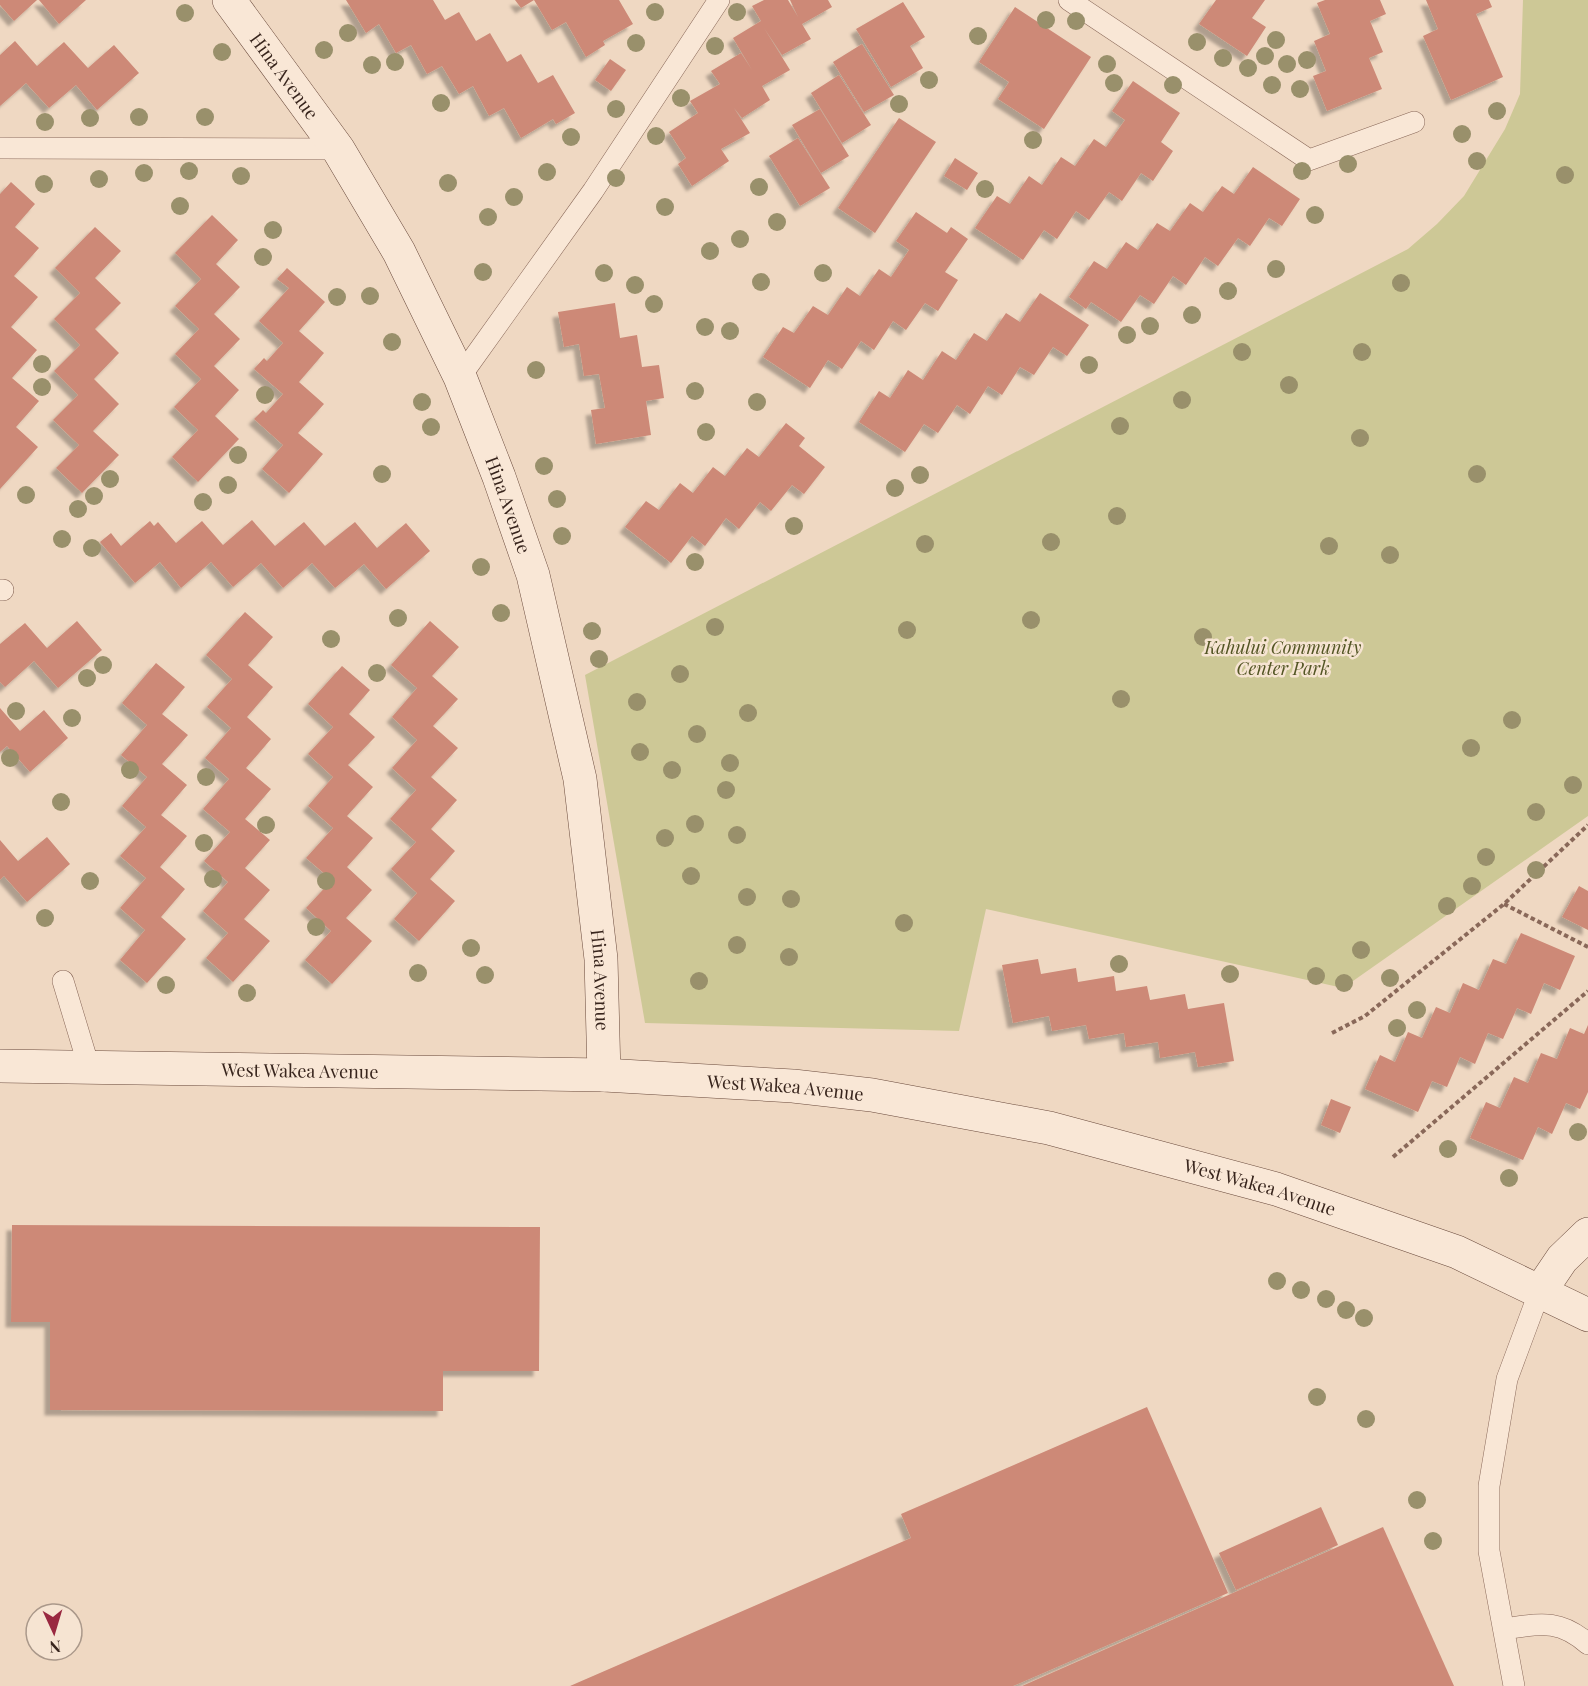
<svg xmlns="http://www.w3.org/2000/svg" width="1588" height="1686" font-family="'Playfair Display',serif">
	<defs>
		<filter id="shadow"><feDropShadow dx="-5.5" dy="5.5" stdDeviation="1.5" flood-color="#0004"/></filter>
	</defs>
	<rect width="100%" height="100%" fill="#efd8c2"/>
	<polygon fill="#cdc896" points="1523,0 1588,0 1588,816 1343,988 986,909 959,1031 645,1023 585,675 1408,249 1437,224 1464,196 1505,129 1520,94"/>
	<g fill="#cd8977" filter="url(#shadow)">
		<polygon points="0,0 37,0 14,21 0,5"/>
		<polygon points="39,0 86,0 59,24"/>
		<polygon points="346,0 433,0 445,20 459,12 476,41 490,33 507,62 521,54 538,83 553,75 575,113 556,124 553,119 521,138 504,108 489,116 473,86 459,94 442,66 427,74 411,45 396,53 379,24 366,33"/>
		<polygon points="515,0 619,0 633,24 603,41 605,45 586,57 566,22 552,30 534,0 521,8"/>
		<polygon points="764,0 788,0 798,17 790,0 828,0 832,7 802,24 811,39 782,55 764,28 790,70 762,86 770,100 742,118 734,108 750,133 721,149 729,161 692,186 678,164 686,158 669,132 698,113 690,101 720,84 711,71 741,53 752,70 733,38 761,21 752,6"/>
		<polygon points="1216,0 1265,0 1252,18 1266,27 1247,56 1199,24"/>
		<polygon points="1325,0 1380,0 1386,14 1370,21 1383,52 1369,58 1382,89 1327,111 1313,76 1326,71 1314,41 1330,34 1317,3"/>
		<polygon points="1426,0 1489,0 1492,7 1476,14 1503,77 1451,100 1423,36 1438,29"/>
		<polygon points="903,2 925,37 910,46 923,68 891,87 856,29"/>
		<polygon points="1015,7 1091,57 1044,129 998,99 1009,82 979,62"/>
		<polygon points="15,41 37,66 64,42 88,68 114,45 139,73 97,110 76,85 49,108 26,83 0,106 0,55"/>
		<polygon points="862,44 894,95 864,112 833,62"/>
		<polygon points="610,59 626,70 611,91 595,80"/>
		<polygon points="839,75 871,125 842,143 811,93"/>
		<polygon points="1133,81 1180,113 1161,142 1173,151 1153,181 1141,173 1122,201 1109,192 1089,220 1076,211 1057,239 1044,230 1023,260 975,228 997,196 1010,204 1029,176 1042,185 1061,157 1075,166 1094,139 1106,147 1125,120 1112,111"/>
		<polygon points="820,109 849,156 821,173 792,125"/>
		<polygon points="899,118 936,142 875,233 838,208"/>
		<polygon points="798,138 830,188 800,206 769,156"/>
		<polygon points="955,158 978,173 967,190 944,176"/>
		<polygon points="1253,167 1300,199 1282,226 1269,218 1250,246 1238,238 1218,266 1205,257 1186,285 1173,276 1154,304 1140,295 1121,322 1091,302 1086,309 1069,297 1094,261 1107,269 1126,242 1138,250 1157,223 1170,231 1190,203 1203,212 1222,186 1234,194"/>
		<polygon points="11,182 35,204 15,227 39,248 14,276 38,297 11,327 37,350 12,378 39,401 16,427 38,447 0,489 0,194"/>
		<polygon points="916,212 947,233 951,227 968,239 945,272 958,280 938,311 925,303 906,330 893,321 874,350 861,341 842,369 828,360 810,388 763,357 783,327 794,333 813,306 828,315 847,287 860,296 879,269 891,277 909,250 896,241"/>
		<polygon points="212,215 238,240 216,264 240,287 214,314 240,339 214,366 239,390 215,416 239,439 198,482 172,457 198,430 174,407 201,379 175,354 199,329 175,306 201,279 175,253"/>
		<polygon points="95,227 121,251 95,278 121,303 95,329 119,353 94,379 119,404 93,431 119,455 82,493 56,468 79,445 53,420 78,395 54,371 80,345 54,319 80,293 55,268"/>
		<polygon points="287,268 325,302 299,331 324,353 299,382 324,404 298,433 323,454 289,493 262,469 283,445 254,419 263,410 266,413 283,394 254,369 264,358 267,361 283,343 259,321 289,288 277,279"/>
		<polygon points="1040,293 1089,325 1067,356 1053,347 1034,375 1020,367 1002,395 988,386 970,414 957,405 938,433 924,424 905,452 859,422 879,391 890,398 908,370 923,380 942,351 956,360 974,333 987,341 1006,313 1020,322"/>
		<polygon points="615,303 620,338 637,335 642,367 659,365 664,398 646,401 651,435 596,444 591,410 605,408 599,374 584,376 579,344 564,347 558,312"/>
		<polygon points="786,423 805,438 799,446 825,467 804,494 792,485 771,511 760,502 739,529 726,518 705,546 692,536 671,563 625,527 646,501 659,510 680,483 693,493 713,467 725,476 747,448 759,457"/>
		<polygon points="252,520 275,546 304,522 325,546 355,522 377,548 406,523 430,551 386,589 364,564 335,588 312,563 283,588 261,563 233,587 211,562 181,588 160,562 135,583 100,542 111,533 121,546 150,521 154,526 158,522 176,543 202,521 223,545"/>
		<polygon points="245,612 273,637 248,665 273,687 247,717 271,739 246,768 271,789 245,819 270,840 245,868 270,890 244,919 270,941 233,982 206,958 228,933 203,911 228,882 204,861 230,832 203,809 229,779 205,758 231,728 207,707 232,679 206,655"/>
		<polygon points="77,621 102,650 58,688 34,661 5,687 0,682 0,644 25,623 47,648"/>
		<polygon points="430,621 459,647 432,676 458,699 433,726 458,748 431,777 457,800 431,829 455,851 430,879 455,901 419,941 394,919 417,893 391,869 416,842 390,819 416,790 392,768 417,740 392,717 417,688 391,665"/>
		<polygon points="156,663 185,687 162,714 188,735 162,764 187,785 161,815 187,836 160,867 185,889 161,917 186,939 147,983 120,960 145,930 120,908 146,878 120,856 146,827 122,806 147,777 121,755 147,725 122,703"/>
		<polygon points="342,666 370,690 349,714 375,737 348,765 373,787 347,816 373,838 347,867 372,890 346,918 372,941 332,984 305,960 331,931 306,908 332,880 306,858 333,828 308,806 333,777 308,754 333,727 308,704"/>
		<polygon points="0,708 20,731 44,710 68,738 30,772 7,746 0,752"/>
		<polygon points="47,837 70,864 27,902 4,876 0,880 0,840 18,861"/>
		<polygon points="1579,886 1588,891 1588,930 1562,917"/>
		<polygon points="1521,933 1575,956 1560,990 1544,983 1531,1014 1517,1008 1503,1039 1488,1033 1475,1064 1460,1057 1447,1087 1432,1081 1418,1112 1365,1089 1380,1055 1395,1062 1408,1032 1422,1038 1436,1007 1450,1013 1463,983 1479,990 1493,959 1506,964"/>
		<polygon points="1038,959 1041,974 1076,968 1078,982 1114,976 1116,991 1147,986 1150,1000 1185,994 1188,1009 1224,1003 1234,1061 1198,1067 1195,1052 1160,1058 1158,1042 1126,1047 1124,1033 1089,1039 1086,1025 1052,1031 1049,1016 1013,1023 1002,965"/>
		<polygon points="1588,1025 1588,1092 1580,1109 1566,1103 1552,1134 1538,1127 1523,1160 1470,1138 1486,1102 1500,1108 1514,1077 1528,1083 1541,1053 1557,1059 1570,1028 1584,1034"/>
		<polygon points="1331,1099 1351,1107 1340,1133 1321,1125"/>
		<polygon points="12,1225 540,1227 539,1371 443,1371 443,1411 50,1410 50,1322 11,1322"/>
		<polygon points="1147,1407 1228,1593 1013,1686 570,1686 911,1538 901,1514"/>
		<polygon points="1321,1507 1338,1545 1236,1590 1219,1553"/>
		<polygon points="1383,1527 1454,1686 1022,1686"/>
	</g>
	<g fill="none" stroke-linecap="round" stroke-linejoin="round">
		<g stroke="#896859" stroke-width="22">
			<g id="lane">
				<polyline points="1069,0 1309,160 1414,122"/>
				<polyline points="0,148 338,149"/>
				<polyline points="460,377 593,191 719,0"/>
				<polyline points="0,590 3,590"/>
				<polyline points="63,981 89,1067"/>
				<path d="M1504,1629c35,-5 55,-11 84,15"/>
				<polyline points="1514,1686 1489,1551 1489,1486 1507,1379 1539,1293"/>
			</g>
		</g>
		<g stroke="#6a4a3c" stroke-width="34">
			<g id="secondary">
				<path id="s1" d="M229,0l109,149 61,103 61,125 39,100 34,98 47,204 21,180 3,116"/>
				<path id="s2" d="M0,1066l604,9 189,11 79,9 177,33 227,61 181,63 131,63"/>
				<polyline points="1539,1293 1562,1259 1588,1234"/>
			</g>
		</g>
		<g stroke="#896859" stroke-width="4" stroke-dasharray="4.5 3" stroke-linecap="butt">
			<polyline points="1504,904 1588,947"/>
			<polyline points="1332,1033 1365,1016 1504,904 1588,825"/>
			<polyline points="1393,1157 1588,991"/>
		</g>
		<use href="#lane" stroke="#f9e7d6" stroke-width="21"/>
		<use href="#secondary" stroke="#f9e7d6" stroke-width="33"/>
	</g>
	<g fill="#99906b">
		<circle cx="655" cy="12" r="9"/>
		<circle cx="737" cy="12" r="9"/>
		<circle cx="185" cy="13" r="9"/>
		<circle cx="1046" cy="20" r="9"/>
		<circle cx="1076" cy="21" r="9"/>
		<circle cx="348" cy="33" r="9"/>
		<circle cx="978" cy="36" r="9"/>
		<circle cx="1276" cy="40" r="9"/>
		<circle cx="1197" cy="42" r="9"/>
		<circle cx="636" cy="43" r="9"/>
		<circle cx="715" cy="46" r="9"/>
		<circle cx="324" cy="50" r="9"/>
		<circle cx="222" cy="52" r="9"/>
		<circle cx="1265" cy="56" r="9"/>
		<circle cx="1223" cy="58" r="9"/>
		<circle cx="1307" cy="60" r="9"/>
		<circle cx="395" cy="62" r="9"/>
		<circle cx="1107" cy="64" r="9"/>
		<circle cx="1287" cy="64" r="9"/>
		<circle cx="372" cy="65" r="9"/>
		<circle cx="1248" cy="68" r="9"/>
		<circle cx="929" cy="80" r="9"/>
		<circle cx="1114" cy="83" r="9"/>
		<circle cx="1173" cy="85" r="9"/>
		<circle cx="1272" cy="85" r="9"/>
		<circle cx="1300" cy="89" r="9"/>
		<circle cx="681" cy="98" r="9"/>
		<circle cx="441" cy="103" r="9"/>
		<circle cx="899" cy="104" r="9"/>
		<circle cx="616" cy="109" r="9"/>
		<circle cx="1497" cy="111" r="9"/>
		<circle cx="139" cy="117" r="9"/>
		<circle cx="205" cy="117" r="9"/>
		<circle cx="90" cy="118" r="9"/>
		<circle cx="45" cy="122" r="9"/>
		<circle cx="1462" cy="134" r="9"/>
		<circle cx="656" cy="136" r="9"/>
		<circle cx="571" cy="137" r="9"/>
		<circle cx="1033" cy="140" r="9"/>
		<circle cx="1477" cy="161" r="9"/>
		<circle cx="1348" cy="164" r="9"/>
		<circle cx="189" cy="171" r="9"/>
		<circle cx="1302" cy="171" r="9"/>
		<circle cx="547" cy="172" r="9"/>
		<circle cx="144" cy="173" r="9"/>
		<circle cx="1565" cy="175" r="9"/>
		<circle cx="241" cy="176" r="9"/>
		<circle cx="616" cy="178" r="9"/>
		<circle cx="99" cy="179" r="9"/>
		<circle cx="448" cy="183" r="9"/>
		<circle cx="44" cy="184" r="9"/>
		<circle cx="759" cy="187" r="9"/>
		<circle cx="985" cy="189" r="9"/>
		<circle cx="514" cy="197" r="9"/>
		<circle cx="180" cy="206" r="9"/>
		<circle cx="665" cy="207" r="9"/>
		<circle cx="1315" cy="215" r="9"/>
		<circle cx="488" cy="217" r="9"/>
		<circle cx="777" cy="222" r="9"/>
		<circle cx="273" cy="230" r="9"/>
		<circle cx="740" cy="239" r="9"/>
		<circle cx="710" cy="251" r="9"/>
		<circle cx="263" cy="257" r="9"/>
		<circle cx="1276" cy="269" r="9"/>
		<circle cx="483" cy="272" r="9"/>
		<circle cx="604" cy="273" r="9"/>
		<circle cx="823" cy="273" r="9"/>
		<circle cx="761" cy="282" r="9"/>
		<circle cx="1401" cy="283" r="9"/>
		<circle cx="635" cy="285" r="9"/>
		<circle cx="1228" cy="291" r="9"/>
		<circle cx="370" cy="296" r="9"/>
		<circle cx="337" cy="297" r="9"/>
		<circle cx="654" cy="304" r="9"/>
		<circle cx="1192" cy="315" r="9"/>
		<circle cx="1150" cy="326" r="9"/>
		<circle cx="705" cy="327" r="9"/>
		<circle cx="730" cy="331" r="9"/>
		<circle cx="1127" cy="335" r="9"/>
		<circle cx="392" cy="342" r="9"/>
		<circle cx="1242" cy="352" r="9"/>
		<circle cx="1362" cy="352" r="9"/>
		<circle cx="42" cy="364" r="9"/>
		<circle cx="1089" cy="365" r="9"/>
		<circle cx="536" cy="370" r="9"/>
		<circle cx="1289" cy="385" r="9"/>
		<circle cx="42" cy="387" r="9"/>
		<circle cx="695" cy="391" r="9"/>
		<circle cx="265" cy="395" r="9"/>
		<circle cx="1182" cy="400" r="9"/>
		<circle cx="422" cy="402" r="9"/>
		<circle cx="757" cy="402" r="9"/>
		<circle cx="1120" cy="426" r="9"/>
		<circle cx="431" cy="427" r="9"/>
		<circle cx="706" cy="432" r="9"/>
		<circle cx="1360" cy="438" r="9"/>
		<circle cx="238" cy="455" r="9"/>
		<circle cx="544" cy="466" r="9"/>
		<circle cx="382" cy="474" r="9"/>
		<circle cx="1477" cy="474" r="9"/>
		<circle cx="920" cy="475" r="9"/>
		<circle cx="110" cy="479" r="9"/>
		<circle cx="228" cy="485" r="9"/>
		<circle cx="895" cy="488" r="9"/>
		<circle cx="26" cy="495" r="9"/>
		<circle cx="94" cy="496" r="9"/>
		<circle cx="557" cy="499" r="9"/>
		<circle cx="203" cy="502" r="9"/>
		<circle cx="78" cy="509" r="9"/>
		<circle cx="1117" cy="516" r="9"/>
		<circle cx="794" cy="526" r="9"/>
		<circle cx="562" cy="536" r="9"/>
		<circle cx="62" cy="539" r="9"/>
		<circle cx="1051" cy="542" r="9"/>
		<circle cx="925" cy="544" r="9"/>
		<circle cx="1329" cy="546" r="9"/>
		<circle cx="92" cy="548" r="9"/>
		<circle cx="1390" cy="555" r="9"/>
		<circle cx="695" cy="562" r="9"/>
		<circle cx="481" cy="567" r="9"/>
		<circle cx="501" cy="613" r="9"/>
		<circle cx="398" cy="618" r="9"/>
		<circle cx="1031" cy="620" r="9"/>
		<circle cx="715" cy="627" r="9"/>
		<circle cx="907" cy="630" r="9"/>
		<circle cx="592" cy="631" r="9"/>
		<circle cx="1203" cy="637" r="9"/>
		<circle cx="331" cy="639" r="9"/>
		<circle cx="599" cy="659" r="9"/>
		<circle cx="103" cy="665" r="9"/>
		<circle cx="377" cy="673" r="9"/>
		<circle cx="680" cy="674" r="9"/>
		<circle cx="87" cy="678" r="9"/>
		<circle cx="1121" cy="699" r="9"/>
		<circle cx="637" cy="702" r="9"/>
		<circle cx="16" cy="711" r="9"/>
		<circle cx="748" cy="713" r="9"/>
		<circle cx="72" cy="718" r="9"/>
		<circle cx="1512" cy="720" r="9"/>
		<circle cx="697" cy="734" r="9"/>
		<circle cx="1471" cy="748" r="9"/>
		<circle cx="640" cy="752" r="9"/>
		<circle cx="10" cy="758" r="9"/>
		<circle cx="730" cy="763" r="9"/>
		<circle cx="130" cy="770" r="9"/>
		<circle cx="672" cy="770" r="9"/>
		<circle cx="206" cy="777" r="9"/>
		<circle cx="1573" cy="785" r="9"/>
		<circle cx="726" cy="790" r="9"/>
		<circle cx="61" cy="802" r="9"/>
		<circle cx="1536" cy="812" r="9"/>
		<circle cx="695" cy="824" r="9"/>
		<circle cx="266" cy="825" r="9"/>
		<circle cx="737" cy="835" r="9"/>
		<circle cx="665" cy="838" r="9"/>
		<circle cx="204" cy="843" r="9"/>
		<circle cx="1486" cy="857" r="9"/>
		<circle cx="1536" cy="870" r="9"/>
		<circle cx="691" cy="876" r="9"/>
		<circle cx="213" cy="879" r="9"/>
		<circle cx="90" cy="881" r="9"/>
		<circle cx="326" cy="881" r="9"/>
		<circle cx="1472" cy="886" r="9"/>
		<circle cx="747" cy="897" r="9"/>
		<circle cx="791" cy="899" r="9"/>
		<circle cx="1447" cy="906" r="9"/>
		<circle cx="45" cy="918" r="9"/>
		<circle cx="904" cy="923" r="9"/>
		<circle cx="316" cy="927" r="9"/>
		<circle cx="737" cy="945" r="9"/>
		<circle cx="471" cy="948" r="9"/>
		<circle cx="1361" cy="950" r="9"/>
		<circle cx="789" cy="957" r="9"/>
		<circle cx="1119" cy="964" r="9"/>
		<circle cx="418" cy="973" r="9"/>
		<circle cx="1230" cy="974" r="9"/>
		<circle cx="485" cy="975" r="9"/>
		<circle cx="1316" cy="976" r="9"/>
		<circle cx="1390" cy="978" r="9"/>
		<circle cx="699" cy="981" r="9"/>
		<circle cx="1344" cy="983" r="9"/>
		<circle cx="166" cy="985" r="9"/>
		<circle cx="247" cy="993" r="9"/>
		<circle cx="1417" cy="1010" r="9"/>
		<circle cx="1397" cy="1028" r="9"/>
		<circle cx="1578" cy="1132" r="9"/>
		<circle cx="1448" cy="1149" r="9"/>
		<circle cx="1509" cy="1178" r="9"/>
		<circle cx="1277" cy="1281" r="9"/>
		<circle cx="1301" cy="1290" r="9"/>
		<circle cx="1326" cy="1299" r="9"/>
		<circle cx="1346" cy="1310" r="9"/>
		<circle cx="1364" cy="1318" r="9"/>
		<circle cx="1317" cy="1397" r="9"/>
		<circle cx="1366" cy="1419" r="9"/>
		<circle cx="1417" cy="1500" r="9"/>
		<circle cx="1433" cy="1541" r="9"/>
	</g>
	<g text-anchor="middle" dominant-baseline="central" stroke-width="5" stroke-linejoin="round" paint-order="stroke">
		<g font-size="18" fill="#38251d" stroke="#f6e4d2">
			<text stroke="none"><textPath href="#s1" startOffset="94">Hina Avenue</textPath></text>
			<text stroke="none"><textPath href="#s1" startOffset="580">Hina Avenue</textPath></text>
			<text stroke="none"><textPath href="#s1" startOffset="1066">Hina Avenue</textPath></text>
			<text stroke="none"><textPath href="#s2" startOffset="300">West Wakea Avenue</textPath></text>
			<text stroke="none"><textPath href="#s2" startOffset="786">West Wakea Avenue</textPath></text>
			<text stroke="none"><textPath href="#s2" startOffset="1272">West Wakea Avenue</textPath></text>
		</g>
		<g font-size="18" font-style="italic" fill="#535524" stroke="#f6e4d2">
			<text x="1283" y="647">Kahului Community<tspan x="1283" dy="21">Center Park</tspan></text>
		</g>
	</g>
	<g transform="translate(54 1632) rotate(176)"><circle r="28" fill="#f6e4d2" stroke="#aa988a" stroke-width="1.5"/>
	<path d="M0-4.5L10 22L0 15L-10 22Z" fill="#992840"/>
	<text y="-9" font-size="16" font-weight="bold" text-anchor="middle" fill="#38251d">N</text>
	</g>
</svg>
